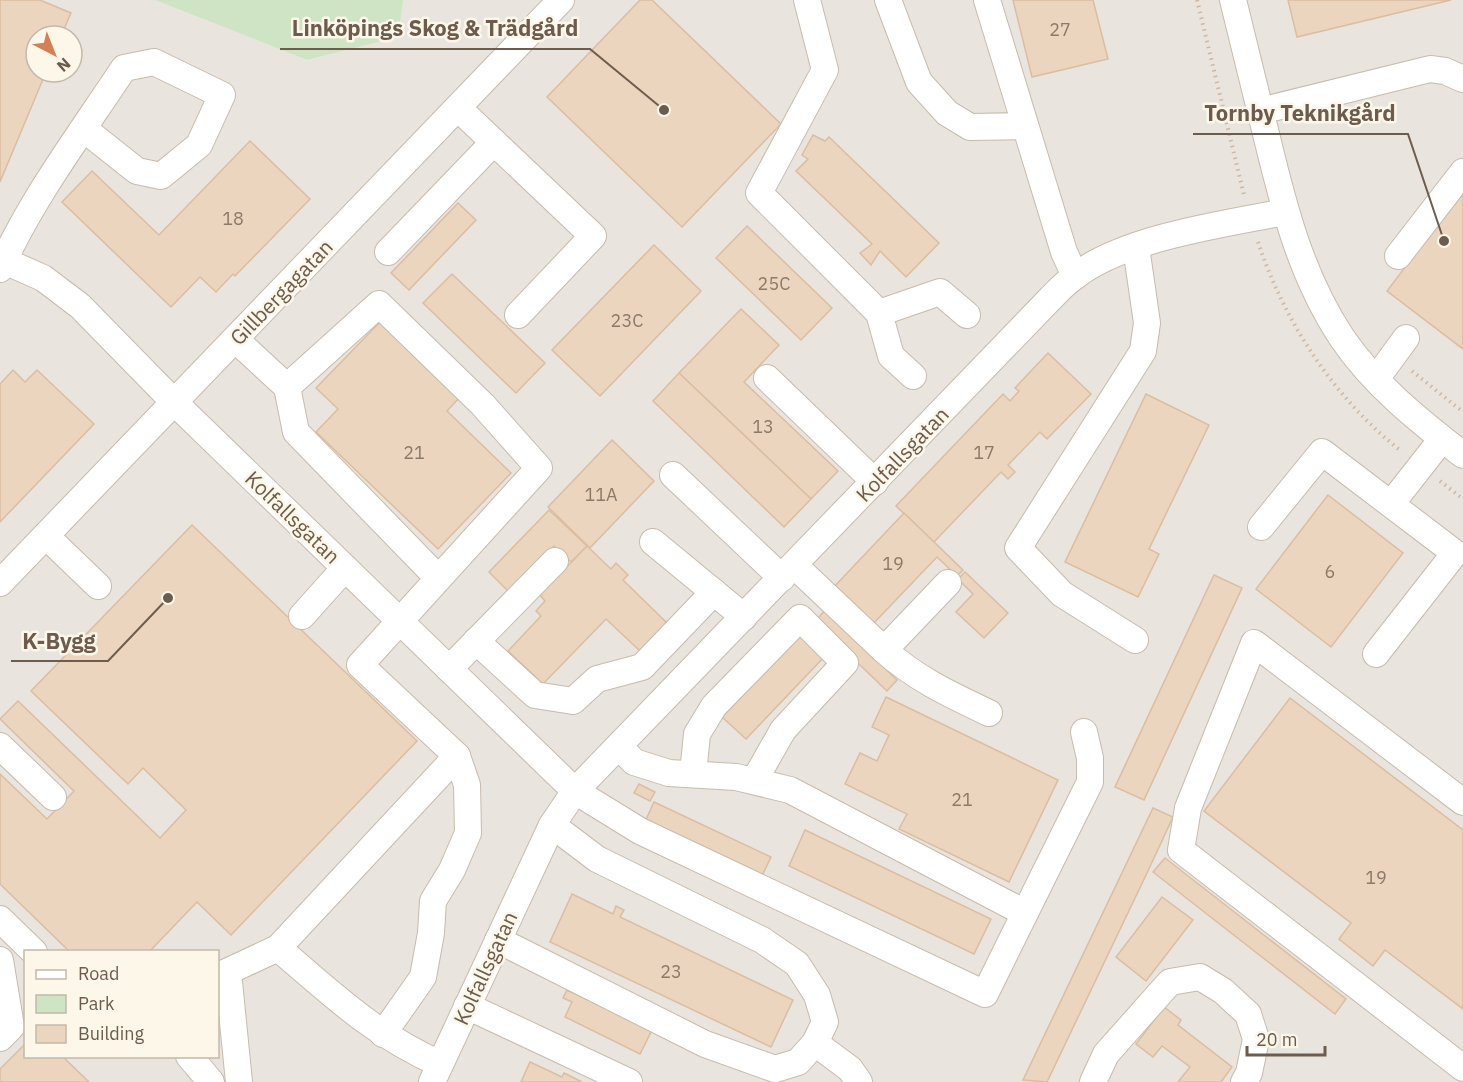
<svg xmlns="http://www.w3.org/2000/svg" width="1463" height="1082" font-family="'IBM Plex Sans',sans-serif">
	<rect width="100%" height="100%" fill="#f9f3e3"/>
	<path fill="#e9e4dd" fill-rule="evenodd" d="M0,0h155l152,60 90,-23 6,-37h1060v1082h-1463zM36,36h36v36h-36zM26,952h192v104h-192z"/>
	<polygon fill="#cee4c4" points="155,0 403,0 398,37 307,60"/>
	<g fill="#ebd5be" stroke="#dbbda1" stroke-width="1.5">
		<polygon points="0,0 40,0 71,13 61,36 36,36 36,72 46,72 0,182"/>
		<polygon points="640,0 652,0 781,124 682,227 547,97"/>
		<polygon points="1013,0 1093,0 1108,59 1032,77"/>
		<polygon points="1288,0 1451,0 1297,37"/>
		<polygon points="813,135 825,141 829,137 939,243 906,277 880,251 871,265 860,253 872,244 796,171 808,159 802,155"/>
		<polygon points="250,141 310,199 235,276 233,274 216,292 200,277 171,307 62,202 92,171 159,235"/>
		<polygon points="1463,191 1463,349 1387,291"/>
		<polygon points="458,203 476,220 409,290 391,273"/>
		<polygon points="747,226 832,308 801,340 716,258"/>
		<polygon points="654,245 701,291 600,396 552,350"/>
		<polygon points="452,274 545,363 516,393 423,303"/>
		<polygon points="741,309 779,345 744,382 838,471 811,499 679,373"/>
		<polygon points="381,321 460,397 447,411 511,473 438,549 316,432 338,409 316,388"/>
		<polygon points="1048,353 1091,394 1047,439 1040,432 1008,465 1015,472 1008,479 1001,472 934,542 896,506 1003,394 1010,401 1019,391 1015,388"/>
		<polygon points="13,370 25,382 37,370 94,424 0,522 0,384"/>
		<polygon points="679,373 811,499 784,527 653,401"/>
		<polygon points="1146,394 1209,425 1149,549 1159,554 1138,597 1065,562"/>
		<polygon points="612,440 654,481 590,548 548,507"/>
		<polygon points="1328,495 1403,553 1331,647 1256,589"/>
		<polygon points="549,510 587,546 571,562 554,546 509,592 489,572"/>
		<polygon points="904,513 963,570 957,576 937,557 871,626 832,589"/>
		<polygon points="192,525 417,741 231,935 197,902 149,952 70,952 0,884 0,774 47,819 74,791 0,719 18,701 160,838 186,810 143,768 128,784 31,691"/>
		<polygon points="587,546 611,569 616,563 628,575 623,580 667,623 640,651 606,619 543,684 508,651 541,616 536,611 545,601 540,595"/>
		<polygon points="965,572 1008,613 984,638 956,612 973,594 958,579"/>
		<polygon points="1214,575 1242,588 1144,800 1115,787"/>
		<polygon points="825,610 897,680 887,691 815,622"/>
		<polygon points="803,633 826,655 746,739 722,717"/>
		<polygon points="886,697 1058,780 1009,882 899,829 907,814 845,784 860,753 877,761 889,735 872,727"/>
		<polygon points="1290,698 1463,830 1463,1009 1385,950 1373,966 1339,939 1351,923 1204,811"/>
		<polygon points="639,784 655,792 650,801 634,793"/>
		<polygon points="654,802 771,857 760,880 644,824"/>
		<polygon points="1153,808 1173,817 1147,873 1047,1082 1023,1080"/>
		<polygon points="805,830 991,919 974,954 789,866"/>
		<polygon points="1165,858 1346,999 1335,1014 1153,872"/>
		<polygon points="572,894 613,914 616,906 624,910 620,917 793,1000 771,1047 550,942"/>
		<polygon points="1162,897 1193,920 1146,981 1116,957"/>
		<polygon points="567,990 652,1030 640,1054 565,1017 572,1002 563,998"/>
		<polygon points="1164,1007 1181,1020 1178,1025 1232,1067 1221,1082 1178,1082 1190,1067 1162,1046 1153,1057 1136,1044"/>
		<polygon points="26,1043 26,1056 62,1056 89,1082 0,1082 0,1069"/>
		<polygon points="530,1062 562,1077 564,1073 582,1082 521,1082"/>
	</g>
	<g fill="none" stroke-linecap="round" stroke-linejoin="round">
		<g stroke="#c8bbac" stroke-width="28">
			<g id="minor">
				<polyline points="807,0 825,70 759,193 879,313 891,356 913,376"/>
				<polyline points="888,0 919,82 947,113 970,127 1025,126"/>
				<polyline points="987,0 1064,252 1075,276"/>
				<path d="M1233,0c11,46 23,92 34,138 17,70 34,138 75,200 32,47 76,82 121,117"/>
				<polyline points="458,108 593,236 518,315"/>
				<polyline points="1260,111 1430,69 1445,71 1463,79"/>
				<polyline points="388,252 494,142"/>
				<polyline points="1398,256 1463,172"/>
				<polyline points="0,259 43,278 80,306 175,403 575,791 640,831 985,994 1025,913 790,790 736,777 669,773 634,762 619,746"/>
				<path d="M0,269c32,-71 81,-136 124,-201l30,-6 68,33 -23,50 -38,31 -24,-5 -53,-42"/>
				<polyline points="879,313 940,292 967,315"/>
				<polyline points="236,340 287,387 296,432 438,578"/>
				<polyline points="767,378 875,482"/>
				<polyline points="1376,379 1406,338"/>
				<path d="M287,387l92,-83 104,101 56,63 -179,197 97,91 -179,192c55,47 95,86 162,116"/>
				<polyline points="673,475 782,578"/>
				<polyline points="1391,504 1442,439"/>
				<polyline points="1261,527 1322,452 1455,553 1376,654"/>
				<polyline points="46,536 98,586"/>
				<polyline points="653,542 744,617"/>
				<polyline points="794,565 884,650 948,583"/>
				<polyline points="0,583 561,0"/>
				<polyline points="302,616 345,568"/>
				<polyline points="1135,640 1062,594 1018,548 1143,351 1147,323 1136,247"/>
				<polyline points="476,641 535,695 573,701 597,679 642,667 714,592"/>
				<path d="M884,650c32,29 67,45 105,63"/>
				<polyline points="449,669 555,561"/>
				<polyline points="0,746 53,797"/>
				<polyline points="693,774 697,734 714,706 800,618 845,663 783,730 754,781"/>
				<polyline points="1463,802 1254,643 1188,808 1181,850 1463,1068"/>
				<polyline points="1025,913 1090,782 1090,758 1084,732"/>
				<polyline points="0,919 34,952"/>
				<polyline points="498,940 705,1044 775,1069 798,1062 815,1043 825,1022 817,995 797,964 762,940 597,859 552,825"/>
				<polyline points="0,960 11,1027 0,1038"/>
				<polyline points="228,972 239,1082"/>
				<polyline points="218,976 278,948"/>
				<polyline points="467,1006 629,1082"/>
				<polyline points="383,1034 423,977 431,933 433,901 452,870 468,833 467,785 457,756"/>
				<polyline points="815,1043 850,1069 859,1082"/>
				<polyline points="189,1056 211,1082"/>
				<path d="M432,1082l120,-257 23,-34 475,-492c8,-8 15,-16 24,-22 49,-39 149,-53 211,-65"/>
				<polyline points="1093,1082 1106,1054 1170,982 1200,977 1223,991 1248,1014 1256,1039 1249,1073 1244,1082"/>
			</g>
		</g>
		<g stroke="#cfb8a2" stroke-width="4" stroke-dasharray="1.5 4.5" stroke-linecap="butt">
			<polyline points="1197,0 1244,195"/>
			<path d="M1258,242c27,81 76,156 143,209"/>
			<polyline points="1412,371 1463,412"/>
			<polyline points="1440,481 1463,499"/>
		</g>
		<use href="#minor" stroke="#fff" stroke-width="26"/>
	</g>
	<g text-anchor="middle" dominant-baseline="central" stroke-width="5" stroke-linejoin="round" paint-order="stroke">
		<g font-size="18" fill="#8c7a69">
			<text x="1060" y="29">27</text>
			<text x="233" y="218">18</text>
			<text x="774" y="283">25C</text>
			<text x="627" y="320">23C</text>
			<text x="763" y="426">13</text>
			<text x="414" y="452">21</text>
			<text x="984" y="452">17</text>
			<text x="601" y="494">11A</text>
			<text x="893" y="563">19</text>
			<text x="1330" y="571">6</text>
			<text x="962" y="799">21</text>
			<text x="1376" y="877">19</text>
			<text x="671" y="971">23</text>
		</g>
		<g font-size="21" fill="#6d5c4d" stroke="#fcf7e9">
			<text transform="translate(281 292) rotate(-46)">Gillbergagatan</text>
			<text transform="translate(902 454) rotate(-46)">Kolfallsgatan</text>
			<text transform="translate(293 517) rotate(44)">Kolfallsgatan</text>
			<text transform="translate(485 968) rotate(-65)">Kolfallsgatan</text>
		</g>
	</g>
	<path fill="none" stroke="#6d5c4d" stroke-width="2" d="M664 110L590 49H280M1444 241L1408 134H1193M168 598L108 661H11"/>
	<g fill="#6d5c4d" stroke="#fcf7e9" stroke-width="2">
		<circle cx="664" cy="110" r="6"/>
		<circle cx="1444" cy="241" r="6"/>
		<circle cx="168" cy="598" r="6"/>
	</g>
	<g font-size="22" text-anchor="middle" font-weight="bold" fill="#6d5c4d" stroke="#fcf7e9" stroke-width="5" stroke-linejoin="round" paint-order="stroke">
		<text x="435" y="36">Linköpings Skog &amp; Trädgård</text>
		<text x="1300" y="121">Tornby Teknikgård</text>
		<text x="59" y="649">K-Bygg</text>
	</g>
	<rect x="24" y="950" width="195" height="108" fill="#fcf7e9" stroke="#c3b9ab" stroke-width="1.5"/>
	<rect x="36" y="970" width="30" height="9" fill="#ffffff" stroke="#c3b9ab" stroke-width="1.5"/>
	<text x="78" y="980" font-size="18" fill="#6d5c4d">Road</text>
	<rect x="36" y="995" width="30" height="18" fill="#cee4c4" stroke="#c3b9ab" stroke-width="1.5"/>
	<text x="78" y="1010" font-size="18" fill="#6d5c4d">Park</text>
	<rect x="36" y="1025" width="30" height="18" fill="#ebd5be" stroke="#c3b9ab" stroke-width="1.5"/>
	<text x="78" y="1040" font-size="18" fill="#6d5c4d">Building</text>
	<g transform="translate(54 54) rotate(138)"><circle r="28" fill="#fcf7e9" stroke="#c3b9ab" stroke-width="1.5"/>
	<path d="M0-4.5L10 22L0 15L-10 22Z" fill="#d48057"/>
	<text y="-9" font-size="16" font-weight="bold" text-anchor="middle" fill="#6d5c4d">N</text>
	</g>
	<path d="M1247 1046v9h78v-9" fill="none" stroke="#6d5c4d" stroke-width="3"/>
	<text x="1256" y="1046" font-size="18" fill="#6d5c4d" stroke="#fcf7e9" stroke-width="4.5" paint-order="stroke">20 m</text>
</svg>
